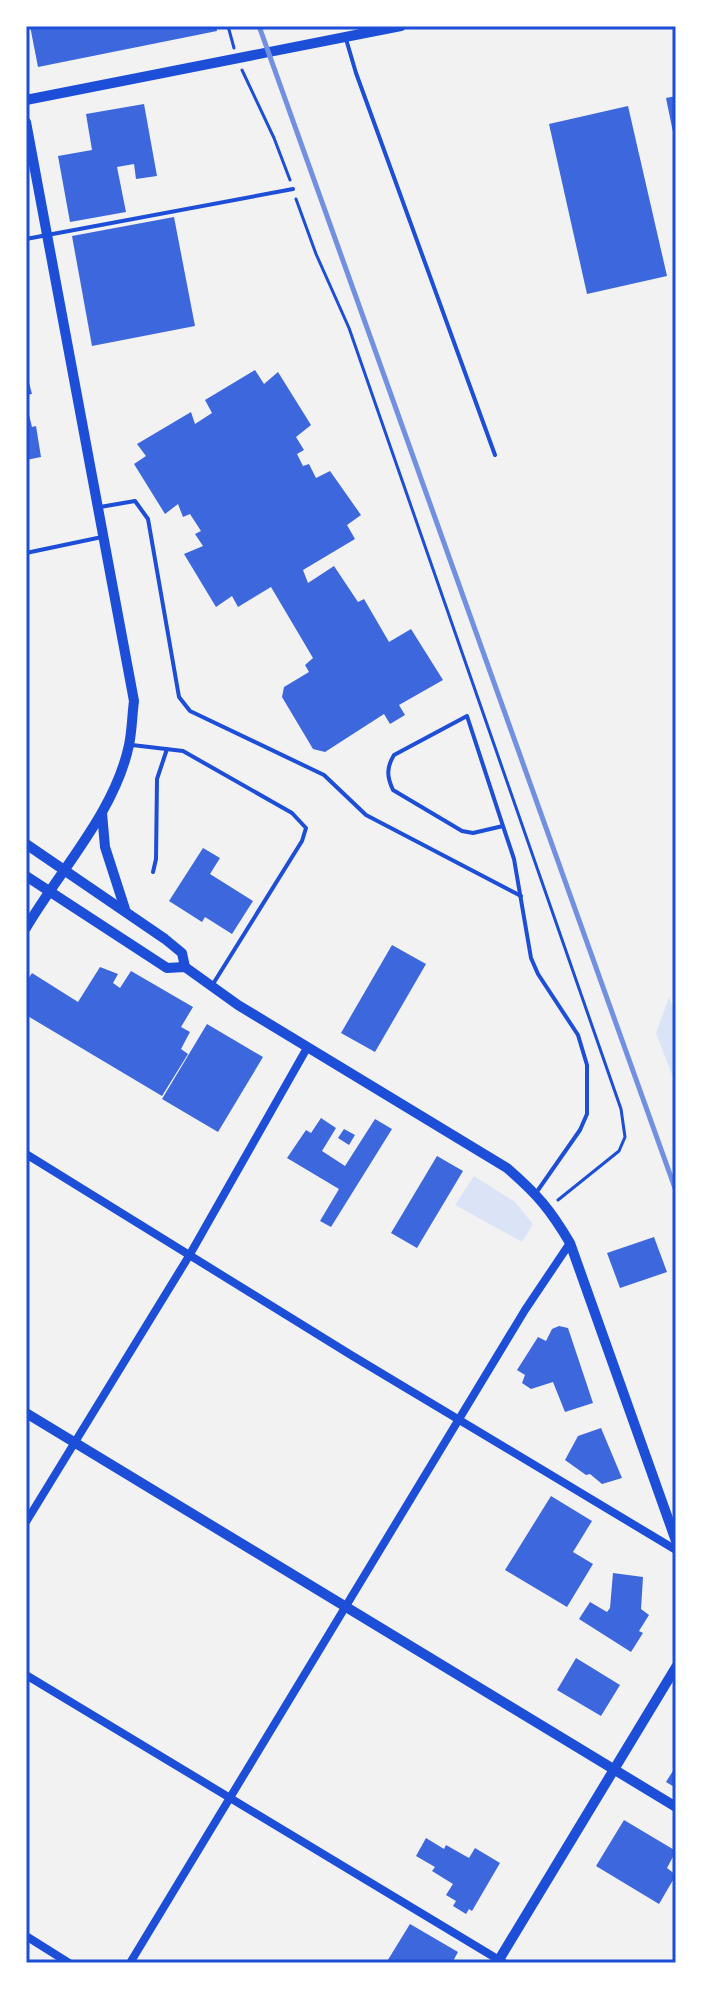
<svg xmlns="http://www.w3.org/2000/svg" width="702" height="1989" font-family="'Work Sans',sans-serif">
	<rect width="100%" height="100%" fill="#f2f2f2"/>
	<g fill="#dbe4f7">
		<polygon points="669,997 676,1015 676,1085 656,1033"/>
		<polygon points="474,1176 515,1202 533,1224 522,1242 455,1205"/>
	</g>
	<g fill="#3d67dc">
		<polygon points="30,26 216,26 217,31 38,67"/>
		<polygon points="676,96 676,142 675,142 666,98"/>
		<polygon points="144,104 157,176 136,179 134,164 117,167 126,212 70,222 58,156 92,150 86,114"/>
		<polygon points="628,106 667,276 587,294 549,124"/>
		<polygon points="174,217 195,326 92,346 72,236"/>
		<polygon points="255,370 264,384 278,372 311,425 296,437 304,450 297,454 303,466 309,464 316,478 330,471 361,515 347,525 355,539 303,570 308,583 334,566 358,602 364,599 389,642 411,629 443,680 399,705 405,715 390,724 384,714 325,752 313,749 282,697 284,687 309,672 305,665 313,658 271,587 238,607 232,596 216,607 184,554 203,546 195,534 201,531 190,514 183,517 178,504 165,514 134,464 146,456 137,444 191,412 195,424 212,413 205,400"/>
		<polygon points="26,371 32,394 26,395"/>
		<polygon points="26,402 32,427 36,426 41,457 26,460"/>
		<polygon points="203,848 220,858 210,874 253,901 232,934 205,917 202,922 169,901"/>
		<polygon points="392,945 426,964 375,1052 341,1033"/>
		<polygon points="100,967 118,974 113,983 120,988 131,971 193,1007 181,1027 190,1032 181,1049 188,1054 162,1096 26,1015 26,982 32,973 78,1002"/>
		<polygon points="207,1024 263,1057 218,1132 162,1099"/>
		<polygon points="321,1118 336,1128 322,1151 345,1166 375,1119 392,1129 331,1227 320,1221 339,1189 287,1158 306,1130 311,1133"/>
		<polygon points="344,1129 355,1135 349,1145 338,1138"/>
		<polygon points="437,1156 463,1171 417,1248 391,1233"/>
		<polygon points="654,1237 667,1272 620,1288 607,1253"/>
		<polygon points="559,1326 568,1328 593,1403 565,1412 553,1382 531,1389 522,1383 525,1375 517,1370 538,1337 546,1341 552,1329"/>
		<polygon points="601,1428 622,1478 602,1484 590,1474 586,1475 565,1460 578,1436"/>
		<polygon points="551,1496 592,1521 573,1552 593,1564 567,1607 505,1570"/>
		<polygon points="613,1573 643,1577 641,1609 649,1615 639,1631 643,1633 631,1652 579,1619 590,1602 607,1612 610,1608"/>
		<polygon points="576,1658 620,1685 601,1716 557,1690"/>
		<polygon points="676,1766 676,1788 666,1782"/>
		<polygon points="624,1820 676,1851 667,1868 676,1875 659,1904 596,1866"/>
		<polygon points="426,1838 444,1849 446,1845 469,1858 475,1848 500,1863 472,1911 469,1909 466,1914 453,1906 456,1901 446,1895 453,1884 432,1871 435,1867 416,1856"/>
		<polygon points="410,1924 458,1952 452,1963 386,1963"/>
	</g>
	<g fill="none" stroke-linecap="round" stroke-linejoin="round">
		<g stroke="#1d4ed8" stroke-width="3">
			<polyline points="228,26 234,48"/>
			<polyline points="242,70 274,138 290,180"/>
			<polyline points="296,199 316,254 349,328 621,1109 625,1137 619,1151 558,1200"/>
		</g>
		<g stroke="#1d4ed8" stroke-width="4">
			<polyline points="346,39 356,73 495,455"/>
			<polyline points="26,239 293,189"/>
			<polyline points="100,507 135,501 148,519 179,697 190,711 324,775 366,815 521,896"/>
			<polyline points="26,553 102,537"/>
			<polyline points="132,745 183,751 292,813 306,828 302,841 213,984"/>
			<path d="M503,826l-36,-110 -73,39c-8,13 -7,22 -1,35l69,41 11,2 30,-7 11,33 17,99 7,16 40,61 9,30v49l-7,16 -44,63"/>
			<polyline points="153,872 156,859 157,779 167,749"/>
		</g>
		<g stroke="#1d4ed8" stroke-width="8">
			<polyline points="26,1154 351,1355 676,1550"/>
			<polyline points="26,1522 189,1256 307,1048"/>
			<polyline points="26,1675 504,1963"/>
			<polyline points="26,1936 69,1963"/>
			<polyline points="130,1963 525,1310 570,1243"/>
		</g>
		<g stroke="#1d4ed8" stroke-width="10">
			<polyline points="26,100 401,26"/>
			<path d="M26,122l108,579c-2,15 -2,30 -5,44 -14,67 -69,125 -103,183"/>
			<polyline points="102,813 105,847 125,909"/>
			<polyline points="26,844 165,939 182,953 185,967"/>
			<path d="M26,876l141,92 18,-1 53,38 269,163c30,26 43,41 63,75l106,298"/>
			<polyline points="26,1413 676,1807"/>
			<polyline points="497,1963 676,1667"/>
		</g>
		<polyline stroke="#7290e2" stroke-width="5" points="259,26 676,1191"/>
	</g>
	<rect width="702" height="1989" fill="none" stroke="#ffffff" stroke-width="56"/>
	<rect x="28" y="28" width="646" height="1933" fill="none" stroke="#1d4ed8" stroke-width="3"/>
</svg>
